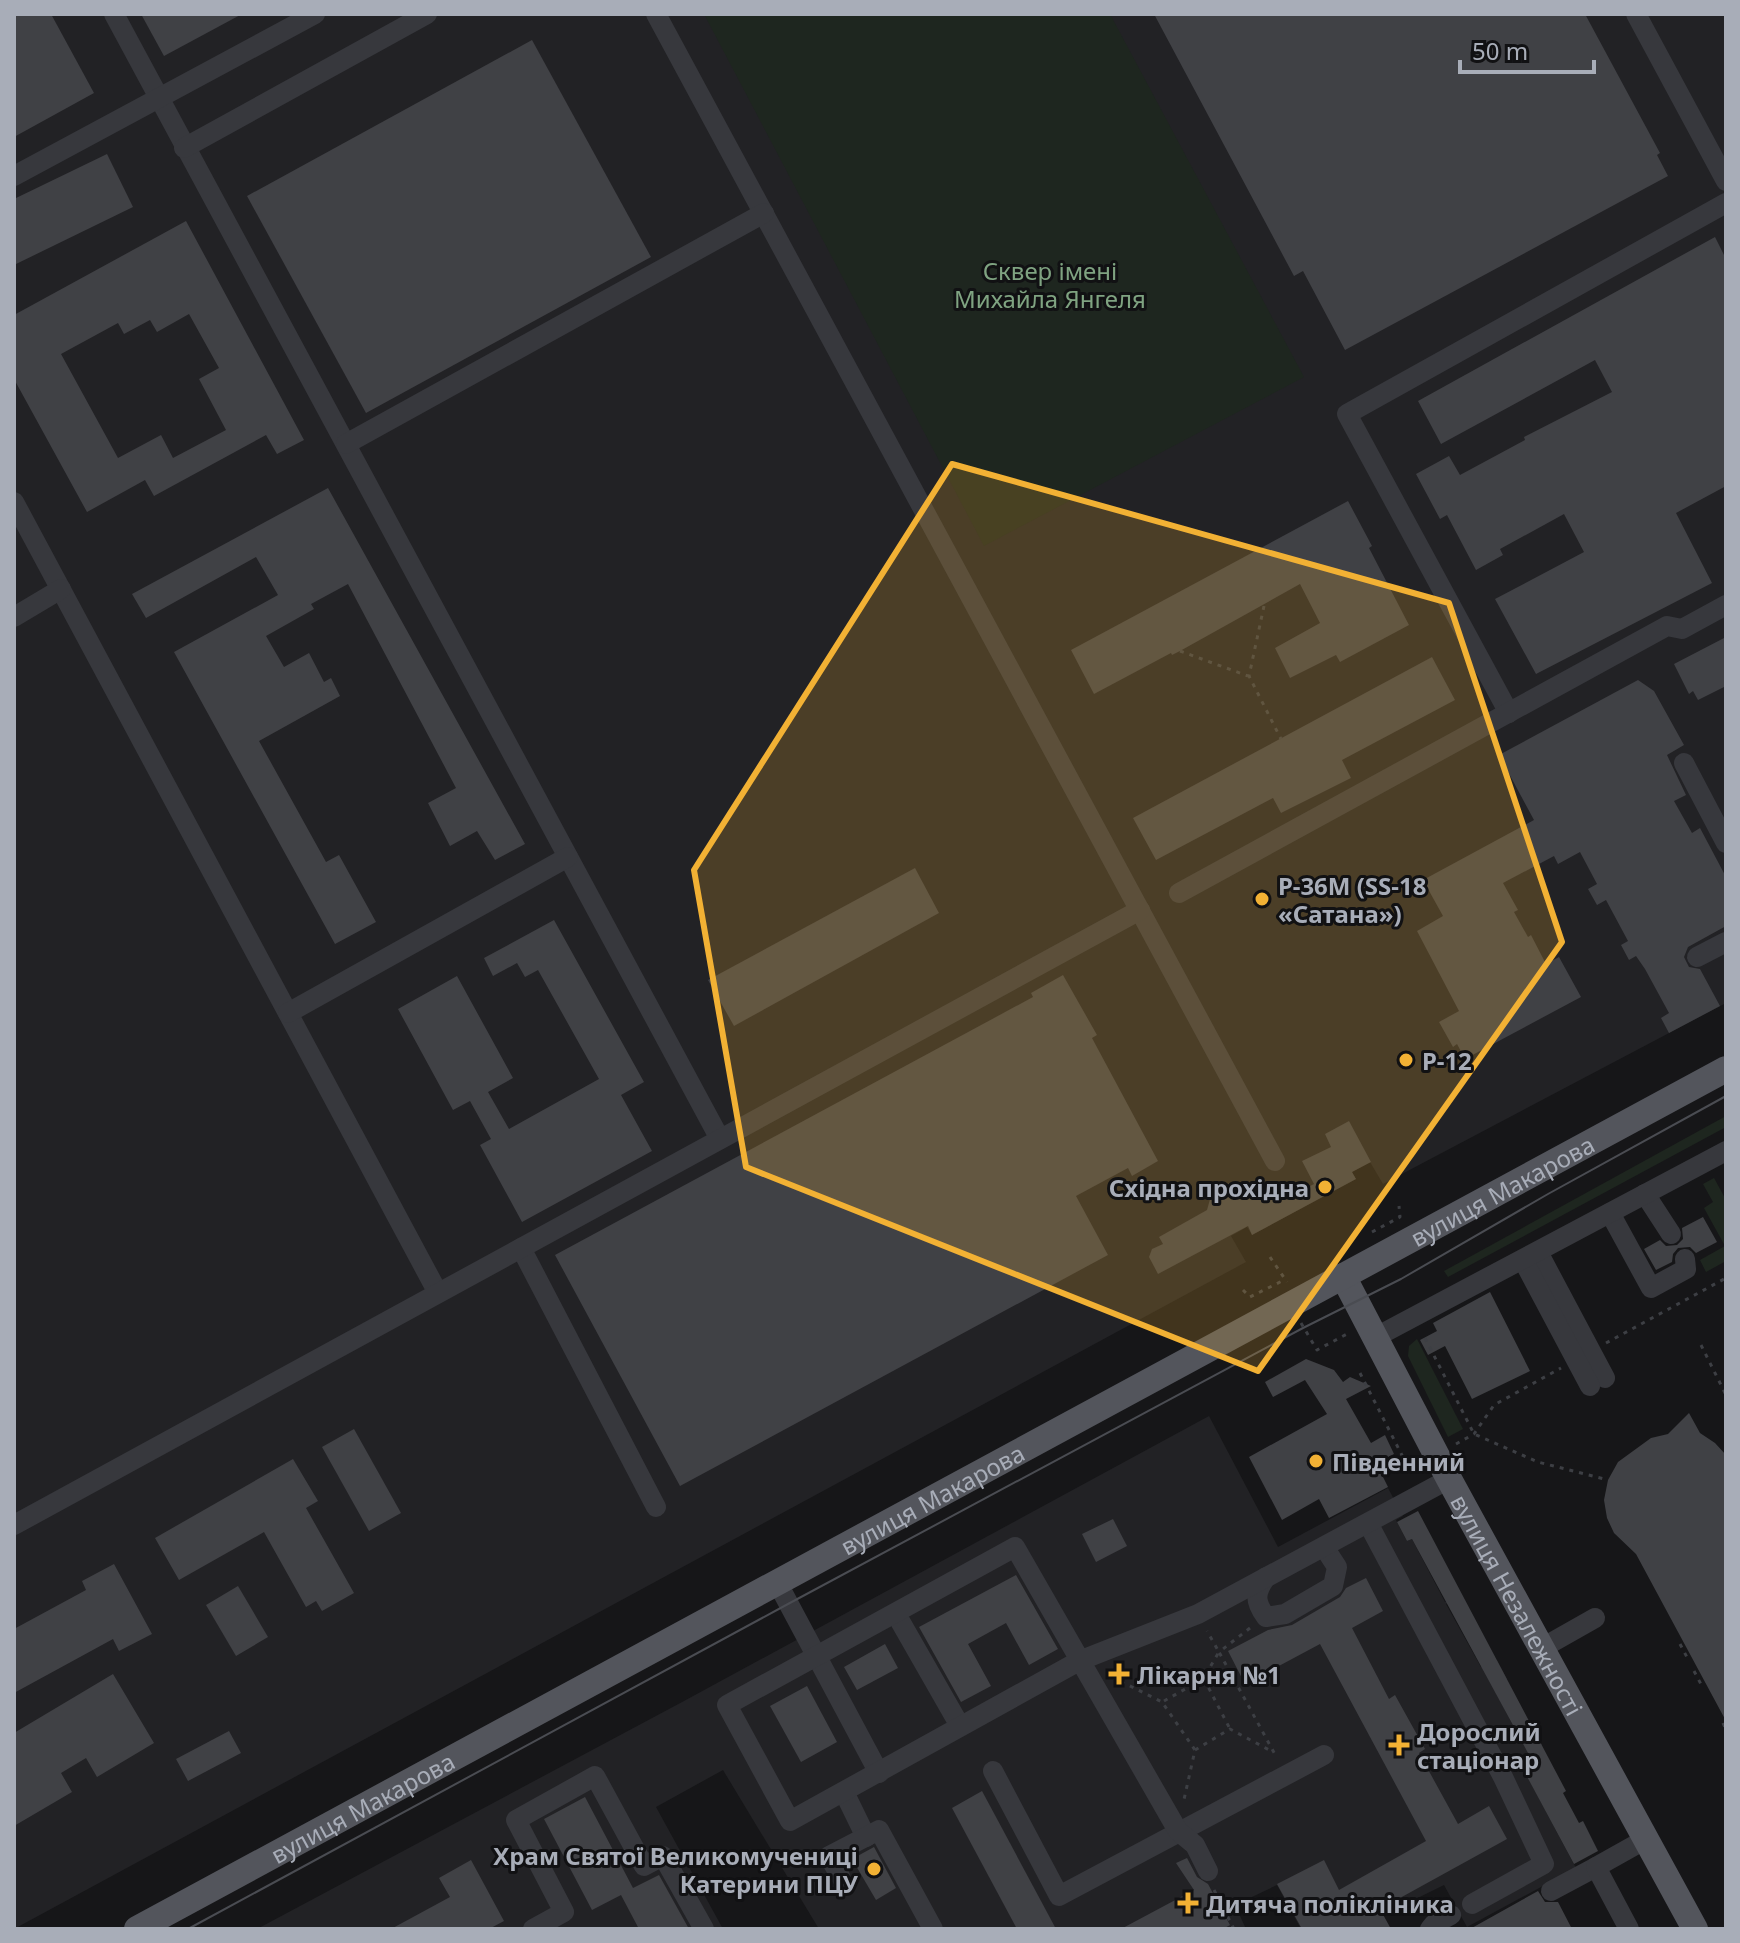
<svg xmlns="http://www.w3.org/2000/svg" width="1740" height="1943" font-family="'Noto Sans',sans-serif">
	<rect width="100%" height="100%" fill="#161618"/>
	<g fill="#222225">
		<polygon points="14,14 1726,14 1726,1003 1383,1184 1370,1162 1352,1172 1356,1179 1252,1235 1247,1227 1231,1236 1246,1262 14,1929"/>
		<polygon points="1209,1416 1278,1547 1388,1488 1403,1516 1396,1520 1407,1541 1412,1539 1445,1602 1461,1594 1446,1604 1481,1667 1497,1660 1507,1679 1493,1687 1519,1737 1534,1730 1542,1745 1518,1759 1576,1868 1467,1927 1444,1885 1355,1929 1301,1929 1277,1885 1235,1905 1246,1929 819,1929 723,1770 656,1807 723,1929 257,1929 684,1701"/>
	</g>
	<g fill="#1e261f">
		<polygon points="704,14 1110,14 1304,377 984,546"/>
		<polygon points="1726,1116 1726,1127 1448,1277 1444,1271"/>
		<polygon points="1714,1178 1726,1200 1726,1261 1706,1272 1700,1260 1725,1246 1704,1208 1713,1202 1703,1184"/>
		<polygon points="1417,1339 1463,1429 1448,1437 1408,1356 1409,1346"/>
	</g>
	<g fill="#404145" fill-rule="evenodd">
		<polygon points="14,14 51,14 94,93 14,137"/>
		<polygon points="141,14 242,14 164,56"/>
		<polygon points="1154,14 1585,14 1660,153 1657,155 1668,176 1345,350 1303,271 1294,276"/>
		<polygon points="532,40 651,257 366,413 247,196"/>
		<polygon points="107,154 133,207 14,265 14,199"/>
		<path d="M186,221l118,219 -27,14 -11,-19 -112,61 -9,-16 -58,32 -73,-133v-64zM189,314l30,54 -20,11 27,51 -53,28 -12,-23 -43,23 -57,-104 57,-31 6,11 26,-14 7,12z"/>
		<polygon points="1715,237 1726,259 1726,486 1676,513 1712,583 1536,674 1495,599 1584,552 1564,514 1500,549 1503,555 1476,570 1447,515 1440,519 1416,474 1449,456 1460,475 1525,440 1524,437 1612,392 1595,360 1441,444 1418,401"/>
		<polygon points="328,488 525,844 495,860 477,831 450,846 428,803 456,788 348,584 311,604 314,609 266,636 284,667 309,653 324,682 331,678 340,696 259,741 326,862 339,855 376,922 335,944 174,652 278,595 256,557 146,618 132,594"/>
		<polygon points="1348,501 1372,546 1369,548 1409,625 1340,662 1336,655 1290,678 1275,648 1320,623 1300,584 1180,651 1172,655 1171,653 1094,694 1071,650"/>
		<polygon points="1726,637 1726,686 1698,700 1693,691 1689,694 1674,664"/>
		<polygon points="1432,657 1455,700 1342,760 1351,778 1281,813 1273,798 1156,860 1133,818"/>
		<polygon points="1638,680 1654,691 1684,745 1667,755 1686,795 1674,801 1692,833 1700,828 1726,877 1726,926 1688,947 1684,957 1689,967 1700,969 1720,1006 1669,1033 1661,1018 1669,1013 1645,969 1636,956 1629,960 1621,945 1628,941 1606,900 1597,905 1588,889 1597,884 1580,852 1558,864 1554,856 1503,883 1518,910 1514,912 1528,937 1531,935 1546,964 1559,957 1581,997 1465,1059 1457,1044 1453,1047 1439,1022 1459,1011 1417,931 1443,916 1423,880 1534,820 1499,755"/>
		<polygon points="915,868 939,913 734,1026 708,980"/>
		<polygon points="554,920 644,1082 621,1095 652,1151 522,1222 480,1145 491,1139 470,1101 453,1110 398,1009 457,976 513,1078 488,1092 509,1129 599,1079 538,970 525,977 517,963 493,976 484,958"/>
		<polygon points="1063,975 1097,1035 1092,1038 1158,1161 1132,1176 1128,1168 1076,1196 1108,1255 680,1486 555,1255 1033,997 1031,993"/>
		<polygon points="1349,1121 1371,1162 1352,1172 1356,1179 1252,1235 1248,1226 1158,1274 1149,1257 1152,1249 1163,1244 1159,1237 1207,1210 1212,1192 1229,1183 1237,1198 1268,1182 1278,1202 1314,1184 1302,1161 1331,1147 1325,1134"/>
		<polygon points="1703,1217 1717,1242 1696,1253 1690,1247 1678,1248 1673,1254 1672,1262 1656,1270 1644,1249 1660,1240 1666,1246 1677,1245 1683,1239 1682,1228"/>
		<polygon points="1490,1292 1530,1371 1472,1399 1445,1346 1428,1355 1420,1340 1437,1331 1433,1323"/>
		<polygon points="1306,1359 1334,1370 1343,1382 1350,1377 1371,1386 1346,1399 1371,1443 1385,1435 1394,1454 1380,1461 1383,1466 1379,1469 1388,1487 1329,1518 1319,1499 1282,1520 1249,1457 1327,1414 1305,1380 1273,1397 1265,1382"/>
		<polygon points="1689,1413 1700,1433 1715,1443 1726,1455 1726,1721 1636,1554 1614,1533 1607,1518 1604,1500 1608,1480 1618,1462 1651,1438 1668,1434"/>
		<polygon points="354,1429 401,1513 369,1531 322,1447"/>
		<polygon points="293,1459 318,1501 306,1508 354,1593 322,1611 316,1601 306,1607 264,1532 179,1580 155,1538"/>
		<polygon points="1418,1511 1566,1791 1563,1793 1579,1823 1583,1821 1598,1851 1574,1864 1517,1758 1528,1753 1412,1539 1407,1541 1397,1522"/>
		<polygon points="1113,1519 1127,1546 1096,1562 1082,1534"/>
		<polygon points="114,1564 152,1634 119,1651 113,1639 14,1693 14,1629 86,1590 82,1581"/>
		<polygon points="1016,1575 1058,1649 1029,1665 1006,1623 968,1644 991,1686 961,1702 919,1627"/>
		<polygon points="1366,1578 1383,1611 1352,1628 1389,1699 1395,1695 1425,1749 1419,1753 1458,1824 1489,1806 1507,1839 1380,1909 1391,1929 1302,1929 1277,1884 1324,1860 1339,1890 1426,1841 1320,1644 1245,1684 1228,1651 1268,1630 1292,1625 1340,1597 1346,1588"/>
		<polygon points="238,1586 268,1637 236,1656 206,1605"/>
		<polygon points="885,1644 898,1668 857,1690 844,1667"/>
		<polygon points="113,1674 154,1743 97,1777 86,1758 61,1773 72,1792 14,1826 14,1733"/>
		<polygon points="807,1686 837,1742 801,1762 770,1706"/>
		<polygon points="229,1731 241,1753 188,1781 176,1759"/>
		<polygon points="982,1791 1041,1901 1056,1929 1017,1929 952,1808"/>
		<polygon points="585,1797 633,1888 659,1875 689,1929 639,1929 621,1895 592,1910 544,1819"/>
		<polygon points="874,1847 896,1888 876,1900 852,1859"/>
		<polygon points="1187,1858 1197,1877 1208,1884 1230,1925 1223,1929 1121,1929 1194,1890 1176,1863"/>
		<polygon points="471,1860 504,1921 489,1929 391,1929 450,1897 439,1878"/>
		<polygon points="1538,1891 1545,1902 1558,1902 1572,1929 1470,1929"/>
	</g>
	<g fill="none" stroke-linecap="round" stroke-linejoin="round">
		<g stroke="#3d3f44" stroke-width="3" stroke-dasharray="4 6" stroke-linecap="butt">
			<polyline points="1264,606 1249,676 1281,739"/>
			<polyline points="1180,651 1248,676"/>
			<polyline points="1372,1232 1400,1217 1399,1206"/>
			<polyline points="1270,1257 1287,1282"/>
			<polyline points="1243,1290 1250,1297 1282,1281"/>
			<polyline points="1301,1323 1317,1350 1347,1334"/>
			<polyline points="1425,1338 1474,1434 1538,1462 1608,1480"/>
			<polyline points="1606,1343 1726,1278"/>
			<polyline points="1701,1345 1726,1395"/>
			<polyline points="1360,1373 1409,1469 1417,1464"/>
			<polyline points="1456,1444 1474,1434 1494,1405 1561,1368"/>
			<polyline points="1250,1628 1219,1652 1277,1758"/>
			<polyline points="1680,1644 1689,1661"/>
			<polyline points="1694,1671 1703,1688"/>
			<polyline points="1112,1677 1162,1702 1195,1750 1183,1804"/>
			<polyline points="1204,1679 1230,1729"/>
			<polyline points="1164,1701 1203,1679 1219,1652 1207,1631"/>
			<polyline points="1723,1723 1726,1730"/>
			<polyline points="1195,1750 1230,1729 1271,1751"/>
			<polyline points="1214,1890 1234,1929"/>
		</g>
		<g stroke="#37383d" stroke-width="20">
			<polyline points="114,14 720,1139"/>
			<polyline points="656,14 1275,1161"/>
			<polyline points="1636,14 1726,181"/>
			<polyline points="184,148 427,14"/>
			<polyline points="14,176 315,14"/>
			<polyline points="346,444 764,213"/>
			<polyline points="14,502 438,1293"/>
			<polyline points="14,617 61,589"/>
			<polyline points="1509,713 1347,414 1726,203"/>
			<polyline points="1684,763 1726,843"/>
			<polyline points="1179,893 1667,626 1682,629 1726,605"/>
			<polyline points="1697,957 1726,942"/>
			<polyline points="288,1013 568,857"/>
			<polyline points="1645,1194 1671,1234"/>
			<polyline points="1610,1213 1651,1288 1686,1269 1685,1259"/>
			<polyline points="521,1248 656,1507"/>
			<polyline points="1538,1252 1605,1378"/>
			<polyline points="1523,1260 1590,1386"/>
			<polyline points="1374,1338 1726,1151"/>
			<polyline points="1368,1523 1503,1777 1544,1864 1472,1904"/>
			<polyline points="14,1525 1140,910"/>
			<path d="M1266,1577c-11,16 -12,24 0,40l19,-3 48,-28 4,-19 -13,-20"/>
			<polyline points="777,1582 879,1773"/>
			<polyline points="896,1614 960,1726"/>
			<polyline points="1542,1648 1595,1618"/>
			<polyline points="993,1771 1059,1896 1324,1755"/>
			<polyline points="844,1792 866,1837"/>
			<polyline points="1208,1871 1195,1845 1178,1831 1015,1547 727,1705 790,1821 1079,1661 1198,1614 1449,1479"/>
			<polyline points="840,1876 829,1856 879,1830 933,1929"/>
			<polyline points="1551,1891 1596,1867"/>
			<polyline points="533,1929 564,1912 516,1820 595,1776 644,1866 663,1856 704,1929"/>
			<polyline points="1430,1929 1434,1924 1451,1915"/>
			<polyline points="1629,1929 1596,1867 1646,1839"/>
		</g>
		<g stroke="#53555c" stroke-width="26">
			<path id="s1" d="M1343,1276l106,203 246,450"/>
			<path id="s2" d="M137,1929l1589,-860"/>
		</g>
		<polyline stroke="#4a4c52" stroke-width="2" points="188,1929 788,1604 1303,1328 1401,1279 1548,1194 1726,1096"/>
	</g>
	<path fill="#f2b134" fill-opacity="0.2" stroke="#f2b134" stroke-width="6" stroke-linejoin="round" d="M952,464l497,139 113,339 -304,429 -512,-204 -52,-297z"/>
	<g fill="#f2b134" stroke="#111113" stroke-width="3">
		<circle cx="1262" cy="899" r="8"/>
		<circle cx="1406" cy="1060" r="8"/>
		<circle cx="1325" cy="1187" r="8"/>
		<circle cx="1316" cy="1461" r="8"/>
		<path d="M1115 1662h8v8h8v8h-8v8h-8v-8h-8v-8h8z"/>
		<path d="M1395 1733h8v8h8v8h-8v8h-8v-8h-8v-8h8z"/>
		<circle cx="874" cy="1869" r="8"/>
		<path d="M1184 1891h8v8h8v8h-8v8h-8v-8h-8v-8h8z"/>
	</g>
	<g text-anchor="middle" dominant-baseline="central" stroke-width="6" stroke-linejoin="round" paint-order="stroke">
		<g font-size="24" fill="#7fa381" stroke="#111113">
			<text x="1050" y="270">Сквер імені<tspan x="1050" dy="28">Михайла Янгеля</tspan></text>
		</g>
		<g font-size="24" font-weight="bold" fill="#a8adb8" stroke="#111113" text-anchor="start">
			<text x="1278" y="885">Р-36М (SS-18<tspan x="1278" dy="28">«Сатана»)</tspan></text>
			<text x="1422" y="1060">Р-12</text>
			<text x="1309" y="1187" text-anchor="end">Східна прохідна</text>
			<text x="1332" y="1461">Південний</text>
			<text x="1137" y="1674">Лікарня №1</text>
			<text x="1417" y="1731">Дорослий<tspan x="1417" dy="28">стаціонар</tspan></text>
			<text x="858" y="1855" text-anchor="end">Храм Святої Великомучениці<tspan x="858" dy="28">Катерини ПЦУ</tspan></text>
			<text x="1206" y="1903">Дитяча полікліника</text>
		</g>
		<g font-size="24" fill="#a8adb8" stroke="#111113">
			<text stroke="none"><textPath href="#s2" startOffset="1552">вулиця Макарова</textPath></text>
			<text stroke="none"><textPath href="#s2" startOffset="904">вулиця Макарова</textPath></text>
			<text stroke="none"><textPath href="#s1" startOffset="372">вулиця Незалежності</textPath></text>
			<text stroke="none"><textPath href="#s2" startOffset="256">вулиця Макарова</textPath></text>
		</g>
	</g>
	<rect width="1740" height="1943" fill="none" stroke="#a8adb8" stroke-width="32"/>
	<path d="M1460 60v12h134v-12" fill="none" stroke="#a8adb8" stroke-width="4"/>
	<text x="1472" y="60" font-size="24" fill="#a8adb8" stroke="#111113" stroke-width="6" paint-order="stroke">50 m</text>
</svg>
